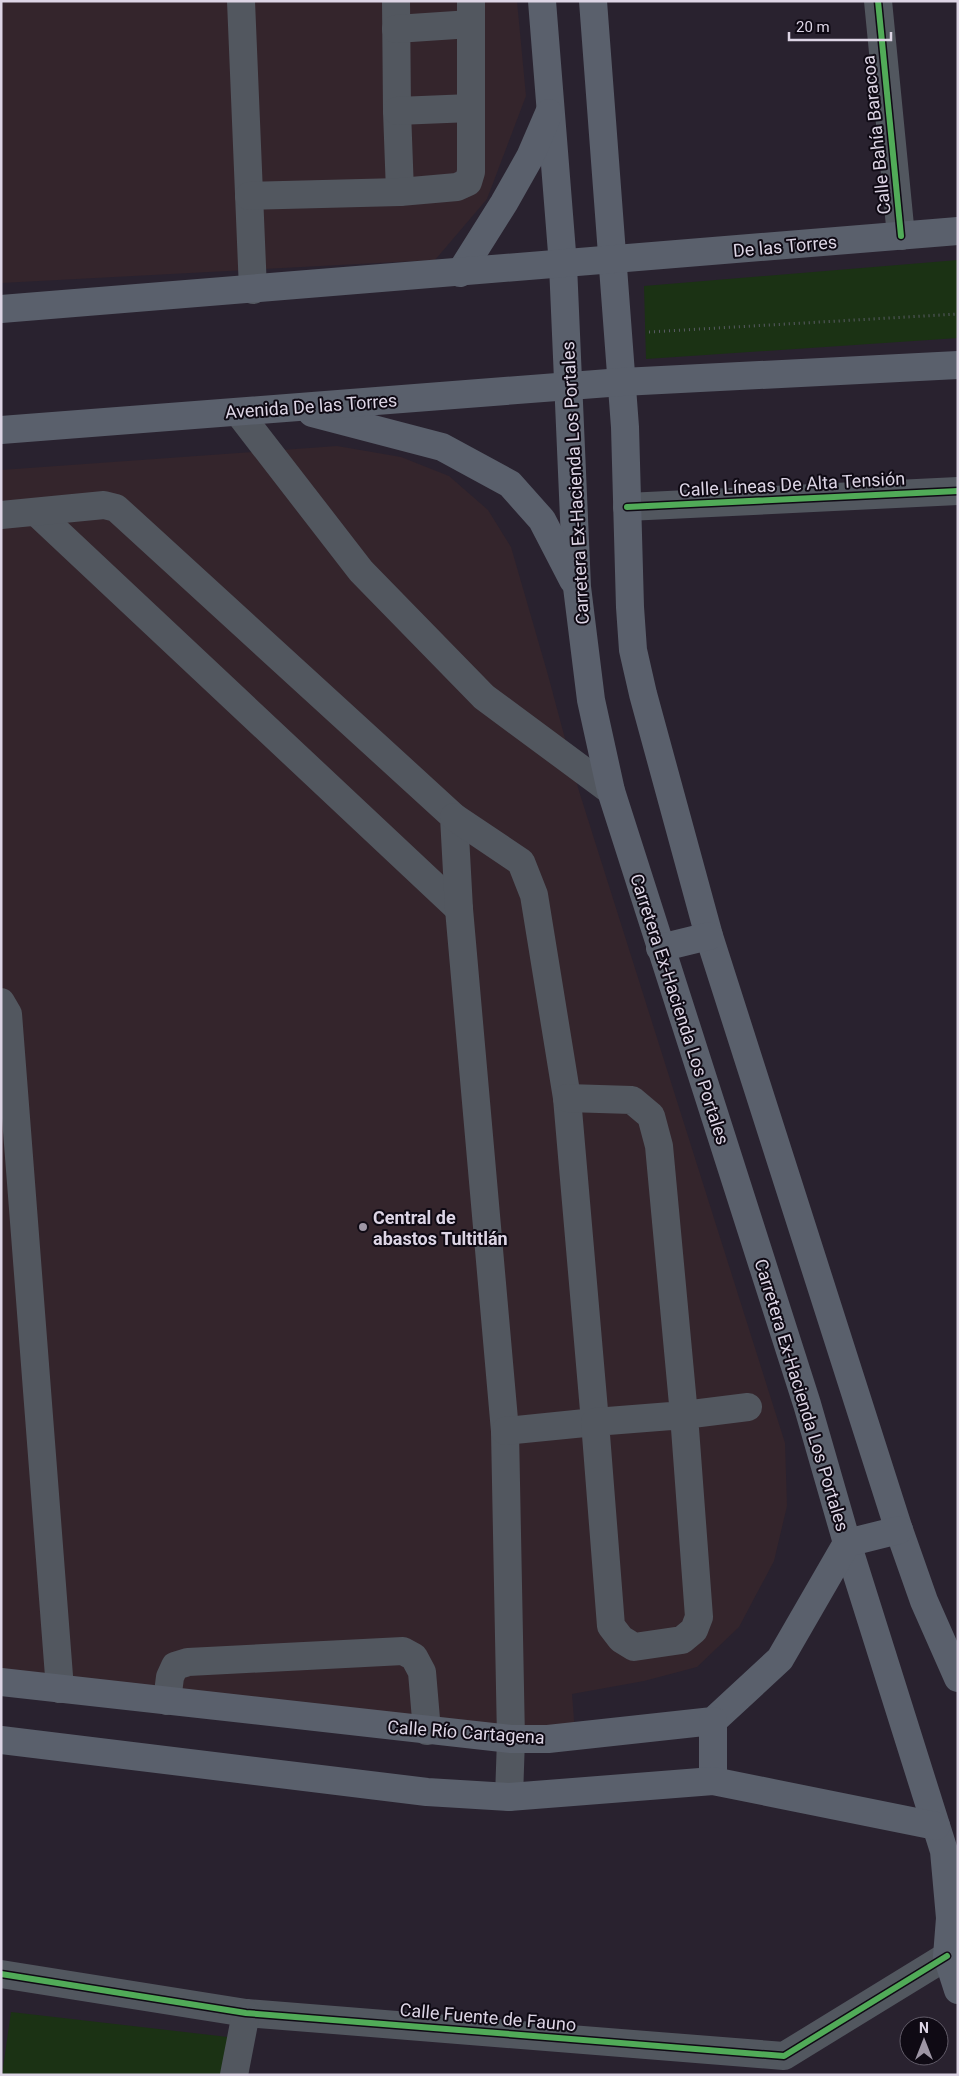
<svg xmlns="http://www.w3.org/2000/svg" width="959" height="2076" font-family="Roboto,sans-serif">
	<rect width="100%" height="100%" fill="#29222f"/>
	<g fill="#34252c">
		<polygon points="1,1 517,1 526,96 487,199 435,260 1,283"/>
		<polygon points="337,446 401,457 449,476 488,510 511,547 548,675 579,791 785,1443 787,1506 774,1561 739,1627 697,1667 644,1681 572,1694 575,1733 1,1676 1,470"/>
	</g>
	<g fill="#1b3214">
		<polygon points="958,260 958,338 646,359 644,286"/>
		<polygon points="11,2012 228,2037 221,2075 2,2075"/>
	</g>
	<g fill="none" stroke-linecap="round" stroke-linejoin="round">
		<polyline stroke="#595b64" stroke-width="3" stroke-dasharray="1 4" stroke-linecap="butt" points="649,332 958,314"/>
		<g stroke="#52575f" stroke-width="28">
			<polyline points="241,1 253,290"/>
			<polyline points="396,1 397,111 400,192"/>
			<polyline points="878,1 901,236"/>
			<polyline points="396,29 471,24"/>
			<polyline points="397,111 471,108"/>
			<polyline points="249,196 400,192 457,187 468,182 471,172 471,1"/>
			<polyline points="238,412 361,571 484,697 611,791"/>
			<polyline points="627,507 958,491"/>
			<polyline points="36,512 459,909"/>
			<polyline points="1,515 104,505 116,508 454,817 459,909 505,1431 511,1739 509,1797"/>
			<polyline points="454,817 521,862 534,895 567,1098 595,1422 505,1431"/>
			<polyline points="1,1002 8,1014 60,1689"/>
			<polyline points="567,1098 632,1100 651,1116 659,1146 684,1415 699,1617 694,1630 682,1640 634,1647 621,1639 611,1626 595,1422 684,1415 748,1407"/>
			<polyline points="167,1701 170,1677 175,1666 188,1662 403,1651 414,1657 422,1672 427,1731"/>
			<polyline points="1,1974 246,2013 784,2056 947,1956"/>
			<polyline points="234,2075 246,2013"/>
		</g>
		<g stroke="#5a606c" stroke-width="28">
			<polyline points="542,1 563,265 577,587 591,700 611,791 807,1404 847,1543 944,1851 950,1918 947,1956 958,1990"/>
			<polyline points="593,1 625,427 630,607 633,650 643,694 709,936 899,1530 924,1601 958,1678"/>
			<polyline points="460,273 504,203 530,157 549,113"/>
			<polyline points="1,309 958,231"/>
			<polyline points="312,413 442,447 510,484 542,520 573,580"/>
			<polyline points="1,430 622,382 958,365"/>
			<polyline points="660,948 709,936"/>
			<polyline points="1,1682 511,1739 548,1739 713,1721 780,1659 847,1543 899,1530"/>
			<polyline points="713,1721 713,1781"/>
			<polyline points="1,1740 427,1792 509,1797 713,1781 936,1826"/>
		</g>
		<g stroke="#0f0a14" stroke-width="9">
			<g id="cycleway">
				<polyline points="878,1 901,236"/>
				<polyline points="627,507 958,491"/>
				<polyline points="1,1974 246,2013 784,2056 947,1956"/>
			</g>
		</g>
		<use href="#cycleway" stroke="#51ab58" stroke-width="6"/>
	</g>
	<circle fill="#9e96a5" stroke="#0f0a14" stroke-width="2" cx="363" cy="1227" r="5"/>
	<g text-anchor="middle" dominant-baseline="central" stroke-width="4" stroke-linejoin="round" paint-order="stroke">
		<g font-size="18" fill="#ddd5e5" stroke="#0f0a14">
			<text transform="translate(876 135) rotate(-96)">Calle Bahía Baracoa</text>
			<text transform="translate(785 246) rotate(-5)">De las Torres</text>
			<text transform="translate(311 406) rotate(-4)">Avenida De las Torres</text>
			<text transform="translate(575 483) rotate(-93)">Carretera Ex-Hacienda Los Portales</text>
			<text transform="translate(792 484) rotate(-3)">Calle Líneas De Alta Tensión</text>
			<text transform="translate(680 1009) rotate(72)">Carretera Ex-Hacienda Los Portales</text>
			<text transform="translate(802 1395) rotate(73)">Carretera Ex-Hacienda Los Portales</text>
			<text transform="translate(466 1732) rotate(4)">Calle Río Cartagena</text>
			<text transform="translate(488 2017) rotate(5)">Calle Fuente de Fauno</text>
		</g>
		<g font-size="18" font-weight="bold" fill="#ddd5e5" stroke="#0f0a14" text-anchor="start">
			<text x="373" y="1217">Central de<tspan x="373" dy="21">abastos Tultitlán</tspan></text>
		</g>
	</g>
	<rect width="959" height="2076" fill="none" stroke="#ddd5e5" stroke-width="5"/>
	<g transform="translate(924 2041)"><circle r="24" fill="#0f0a14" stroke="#615b68"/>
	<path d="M0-4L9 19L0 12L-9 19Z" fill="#9e96a5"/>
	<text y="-8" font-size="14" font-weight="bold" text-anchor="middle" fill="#ddd5e5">N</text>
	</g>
	<path d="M789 32v8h102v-8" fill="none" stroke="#ddd5e5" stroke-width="2.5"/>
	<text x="796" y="32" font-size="15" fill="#ddd5e5" stroke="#0f0a14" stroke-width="4" paint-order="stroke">20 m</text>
</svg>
